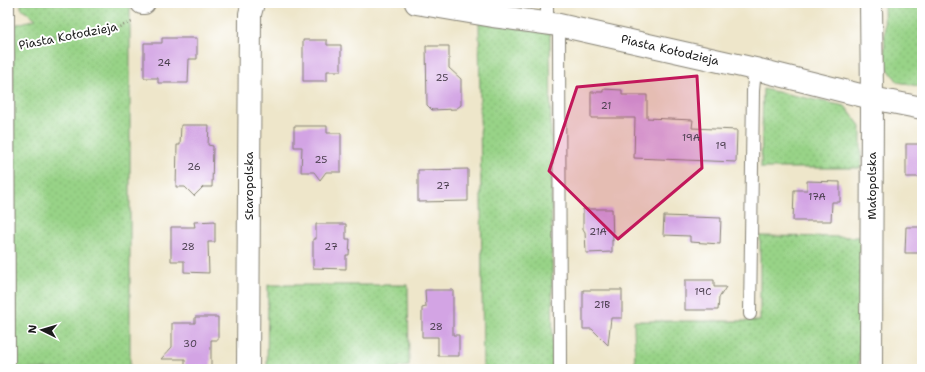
<svg xmlns="http://www.w3.org/2000/svg" width="925" height="372" font-family="'Shantell Sans',sans-serif">
	<defs>
		<pattern id="grass-dots" width="8" height="8" patternUnits="userSpaceOnUse"><rect width="8" height="8" fill="#98d387"/><path d="M2 2h.1M6 6h.1" fill="none" stroke="#82b574" stroke-width="1.8" stroke-linecap="round"/></pattern>
	</defs>
	<rect width="100%" height="100%" fill="#fff"/>
	<filter id="ink" filterUnits="userSpaceOnUse"><feTurbulence type="fractalNoise" baseFrequency=".025" numOctaves="2"/><feDisplacementMap in="SourceGraphic" scale="8" xChannelSelector="R" yChannelSelector="G"/><feConvolveMatrix kernelMatrix="1 2 1 2 8 2 1 2 1" color-interpolation-filters="sRGB"/></filter>
	<filter id="wash" filterUnits="userSpaceOnUse"><feTurbulence type="fractalNoise" baseFrequency=".012" numOctaves="4" result="noise"/><feDisplacementMap in="SourceGraphic" scale="16" xChannelSelector="R" yChannelSelector="G"/><feGaussianBlur stdDeviation="0.9" result="paint"/><feColorMatrix in="noise" values="0 0 0 0 0 0 0 0 0 0 0 0 0 0 0 0 0 1.4 0 .05"/><feComposite in="paint" operator="in"/></filter>
	<g filter="url(#wash)">
		<rect width="100%" height="100%" fill="#eee6ca"/>
		<g fill="url(#grass-dots)" stroke="#5a7852">
			<polygon points="21,3 130,3 130,369 9,369 14,25 36,19 21,8"/>
			<polygon points="884,3 922,3 922,87 898,82 885,65"/>
			<polygon points="479,22 550,33 553,369 483,369"/>
			<polygon points="763,89 845,106 861,127 861,168 761,168"/>
			<polygon points="760,236 861,237 859,369 635,369 634,321 760,321"/>
			<polygon points="268,285 408,285 409,366 391,369 267,369"/>
		</g>
		<g id="blocks">
			<g fill="#d3a4e4">
				<polygon points="162,38 197,38 197,59 189,59 188,83 158,83 158,78 144,78 144,43 162,43"/>
				<polygon points="303,40 327,40 327,45 341,45 341,71 327,71 327,81 303,81"/>
				<polygon points="426,46 449,46 449,68 461,79 461,105 456,109 432,110 427,105"/>
				<polygon points="603,89 622,90 622,95 647,95 647,118 693,120 692,128 737,130 736,162 634,158 635,118 591,118 591,92 603,92"/>
				<polygon points="181,125 209,125 208,145 213,146 212,187 203,187 194,196 185,187 176,187 177,145 180,145"/>
				<polygon points="294,126 327,126 327,133 341,133 341,172 326,172 320,180 314,172 301,172 302,147 294,147"/>
				<rect x="906" y="144" width="16" height="33"/>
				<polygon points="468,169 468,201 418,202 418,170"/>
				<polygon points="807,181 840,182 840,202 832,202 831,221 793,221 794,190 807,190"/>
				<polygon points="583,209 612,209 613,241 612,240 612,252 586,253 585,232 583,229"/>
				<polygon points="664,216 721,218 720,244 690,242 690,236 663,235"/>
				<polygon points="215,221 215,242 208,242 209,273 184,272 184,261 171,261 171,227 195,227 194,222"/>
				<polygon points="316,224 346,224 346,239 350,239 349,255 346,255 346,269 313,268 313,239 316,239"/>
				<polygon points="906,227 922,227 922,253 905,253"/>
				<polygon points="685,280 714,280 714,287 726,287 719,298 718,310 685,310"/>
				<polygon points="425,290 453,290 453,335 459,335 459,356 438,356 438,337 422,337 422,308 426,307"/>
				<polygon points="583,290 622,290 622,318 611,318 608,345 592,329 583,329"/>
				<polygon points="195,317 218,317 218,340 211,340 211,369 185,369 185,359 161,359 172,347 172,323 195,323"/>
			</g>
		</g>
	</g>
	<g filter="url(#ink)">
		<use href="#blocks" fill-opacity="0" stroke="#858173" stroke-width="1"/>
		<g fill="none" stroke-linecap="round" stroke-linejoin="round">
			<g stroke="#858173" stroke-width="14">
				<g id="service">
					<polyline points="547,23 547,3"/>
					<polyline points="559,25 560,369"/>
					<polyline points="750,314 753,91 755,69"/>
				</g>
			</g>
			<g stroke="#858173" stroke-width="24">
				<g id="minor">
					<polyline points="3,3 4,369"/>
					<polyline points="142,3 144,3"/>
					<polyline points="416,3 493,16 559,25 755,69 872,98 922,108"/>
					<polyline points="248,369 250,14 253,3"/>
					<polyline points="871,369 872,98 871,3"/>
				</g>
			</g>
			<polyline stroke="#858173" stroke-width="2.5" stroke-dasharray="1 3" stroke-linecap="butt" points="25,44 119,27 132,22"/>
			<use href="#service" stroke="#fff" stroke-width="12"/>
			<use href="#minor" stroke="#fff" stroke-width="22"/>
		</g>
	</g>
	<path fill="#c2185b" fill-opacity="0.2" stroke="#c2185b" stroke-width="3" stroke-linejoin="round" d="M697,76l5,92 -84,71 -69,-68 28,-84z"/>
	<g text-anchor="middle" dominant-baseline="central" stroke-width="4" stroke-linejoin="round" paint-order="stroke">
		<g font-size="10" fill="#4a3e4e">
			<text x="164" y="62">24</text>
			<text x="442" y="77">25</text>
			<text x="606" y="105">21</text>
			<text x="691" y="137">19A</text>
			<text x="721" y="145">19</text>
			<text x="321" y="159">25</text>
			<text x="194" y="166">26</text>
			<text x="443" y="185">27</text>
			<text x="817" y="196">17A</text>
			<text x="598" y="231">21A</text>
			<text x="188" y="246">28</text>
			<text x="331" y="246">27</text>
			<text x="703" y="291">19C</text>
			<text x="602" y="304">21B</text>
			<text x="436" y="326">28</text>
			<text x="190" y="343">30</text>
		</g>
		<g font-size="12" fill="#1c1c1c" stroke="#fff">
			<text transform="translate(68 36) rotate(-11)">Piasta Kołodzieja</text>
			<text transform="translate(670 50) rotate(13)">Piasta Kołodzieja</text>
			<text transform="translate(249 186) rotate(-90)">Staropolska</text>
			<text transform="translate(872 186) rotate(-90)">Małopolska</text>
		</g>
	</g>
	<rect width="925" height="372" fill="none" stroke="#fff" stroke-width="16"/>
	<g transform="translate(42 330) rotate(275)" stroke="#ffffff" stroke-width="3" paint-order="stroke">
	<path d="M0-3L7 15L0 10L-7 15Z" fill="#1c1c1c"/>
	<text y="-6" font-size="11" font-weight="bold" text-anchor="middle" fill="#1c1c1c">N</text>
	</g>
</svg>
